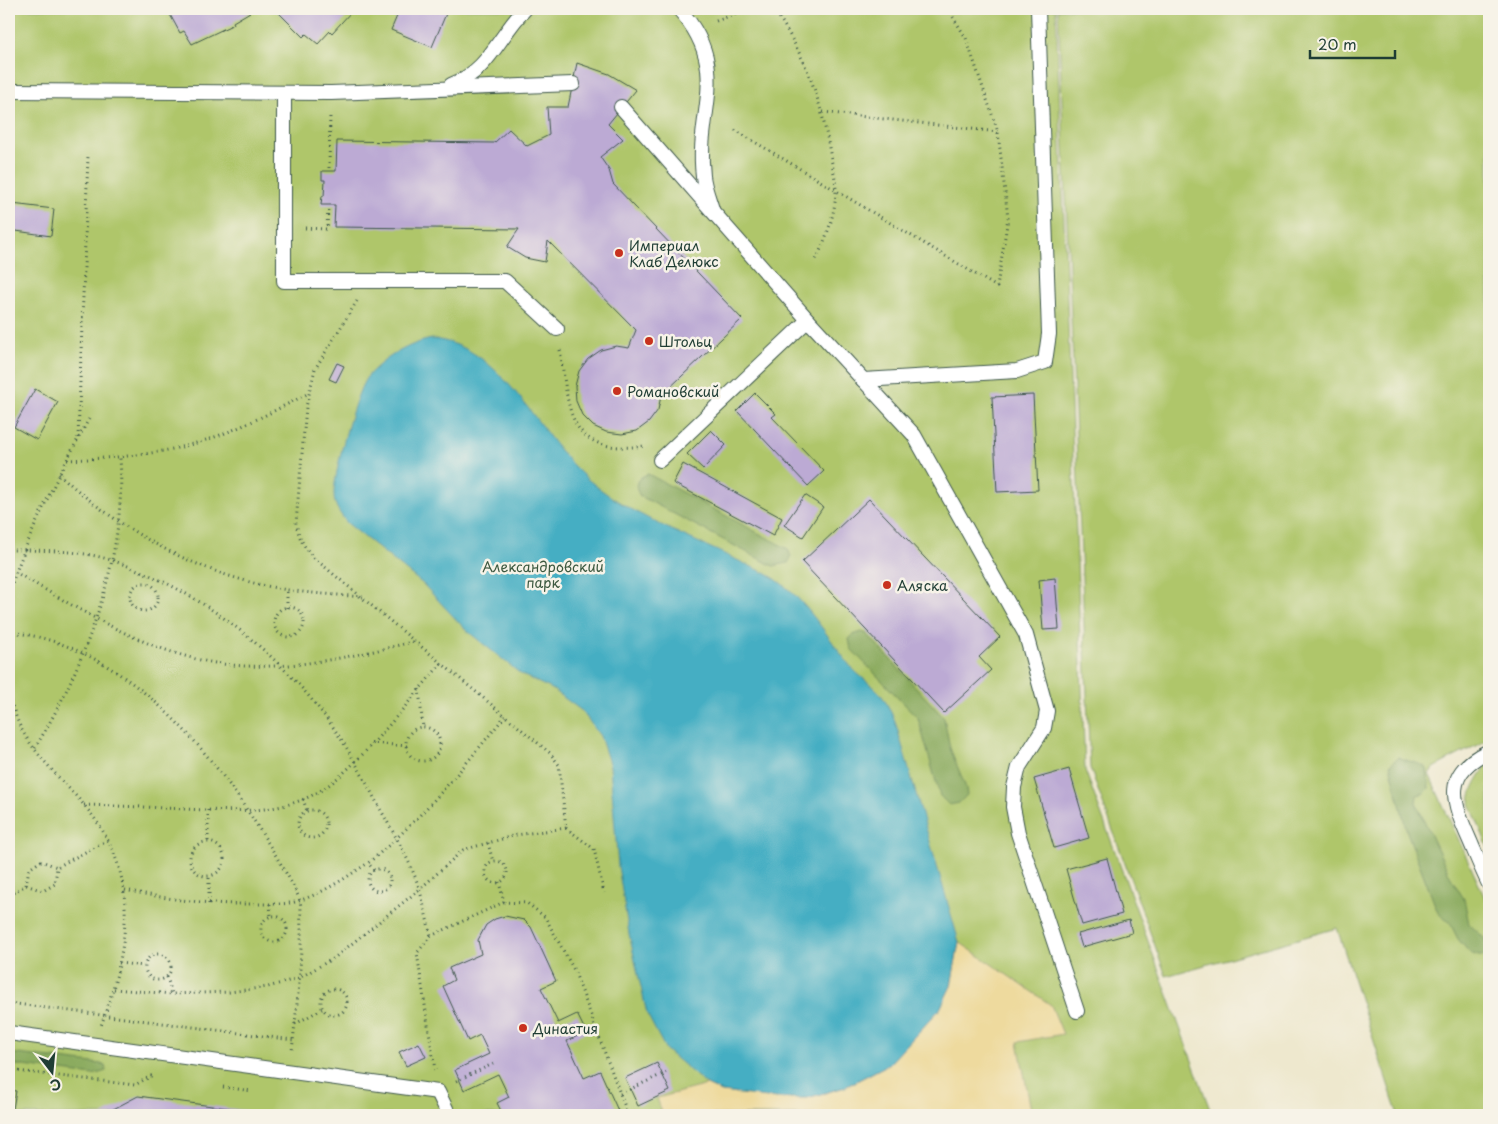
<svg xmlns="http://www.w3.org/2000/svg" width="1498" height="1124" font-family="'Playpen Sans',sans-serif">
	<rect width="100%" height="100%" fill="#f7f3e8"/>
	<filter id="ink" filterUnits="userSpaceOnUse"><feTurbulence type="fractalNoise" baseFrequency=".02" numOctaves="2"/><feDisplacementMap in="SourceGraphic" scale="10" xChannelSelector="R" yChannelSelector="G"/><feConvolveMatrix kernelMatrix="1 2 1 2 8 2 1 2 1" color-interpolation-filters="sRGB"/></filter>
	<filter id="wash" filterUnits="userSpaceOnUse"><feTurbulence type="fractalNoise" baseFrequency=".0096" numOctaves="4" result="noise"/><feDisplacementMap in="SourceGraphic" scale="20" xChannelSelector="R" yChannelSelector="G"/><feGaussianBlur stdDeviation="1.12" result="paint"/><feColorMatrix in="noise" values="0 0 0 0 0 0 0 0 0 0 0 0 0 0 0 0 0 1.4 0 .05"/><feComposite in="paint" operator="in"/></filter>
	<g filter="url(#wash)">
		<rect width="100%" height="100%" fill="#eee8ce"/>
		<g fill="#afc66b" stroke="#678250">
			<polygon points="9,9 1056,9 1085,770 1212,1115 9,1115"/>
			<polygon points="1058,9 1489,9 1489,739 1433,768 1429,774 1489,907 1489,1115 1398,1115 1337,928 1166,976 1090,768"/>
			<path d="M1489,761v89l-19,-46c0,-17 11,-29 19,-43z"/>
		</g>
		<g fill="#8bab5f" stroke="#55744a">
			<path d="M648,474l140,75 3,8 -3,6 -15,3 -133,-70c-7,-11 -4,-18 8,-22z"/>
			<polygon points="862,632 867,634 944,718 950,748 966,788 967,795 959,803 949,805 940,796 918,718 851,649 849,639 853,635"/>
			<path d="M1398,757c11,5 20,5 29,11l2,21 -4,4 -8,2 -1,8 34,73 14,23 5,25 15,14 5,9 -1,9h-9l-9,-3 -12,-14 -8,-16 -12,-10 -31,-81 -17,-67z"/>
			<polygon points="9,1053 101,1064 105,1066 106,1071 93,1075 9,1064"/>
		</g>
		<polygon fill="#eeda9e" stroke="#868c69" points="959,942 1051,1005 1063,1034 1018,1042 1032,1115 663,1115 657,1098 707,1085 722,1092 807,1098 845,1087 889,1064 951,986"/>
		<path fill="#44aec3" stroke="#32767c" d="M432,339c66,6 100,82 140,125 41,45 111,70 165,96 12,6 26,11 37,18 33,22 53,59 77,89 7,8 17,15 25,22 9,9 14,21 19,32l64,221 -8,44 -11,23 -51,55 -44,23 -38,11h-31l-54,-6 -15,-7 -41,-35 -19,-36 -18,-80 -11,-68 -8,-100 -10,-30 -18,-25 -30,-22 -30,-14 -56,-45 -43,-46 -76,-61c-6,-8 -13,-17 -13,-27 -1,-20 21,-104 33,-119 15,-18 42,-34 65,-38z"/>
		<g id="blocks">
			<g fill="#bcaad4">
				<polygon points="167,9 248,9 250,12 233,22 234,24 192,44 184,31 180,33"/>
				<polygon points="275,9 352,9 351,12 332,33 330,31 318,44 306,34 303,37"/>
				<polygon points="400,9 448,9 432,47 391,30"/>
				<polygon points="577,63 609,74 636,90 608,124 623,139 600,157 609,170 613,184 742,319 661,396 658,410 649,422 637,431 622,434 606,432 593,426 582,415 576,401 575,386 579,371 588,359 601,350 616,346 629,348 636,330 548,241 545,262 525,258 507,247 519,229 334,227 335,205 321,205 322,196 324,196 325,180 322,180 322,171 336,171 337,141 494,143 509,129 527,146 549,135 547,107 568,107"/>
				<polygon points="12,204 54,209 51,236 9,230"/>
				<polygon points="337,363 344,366 336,382 329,379"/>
				<polygon points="35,389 58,402 37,440 14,427"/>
				<polygon points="755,393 776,414 772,417 824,471 808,486 737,411"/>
				<polygon points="1033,395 1038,490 997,492 992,397"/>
				<polygon points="711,430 726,445 703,469 687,454"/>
				<polygon points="683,464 782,518 773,536 673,483"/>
				<polygon points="805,495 823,507 803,537 784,525"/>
				<polygon points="869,499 1000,637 979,657 991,670 944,713 802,562"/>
				<polygon points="1055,578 1059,629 1043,630 1039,580"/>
				<polygon points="1069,769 1089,838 1054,848 1034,779"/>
				<polygon points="1107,858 1122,914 1082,925 1066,869"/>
				<polygon points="505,916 524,920 531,927 556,981 541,988 558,1023 577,1014 586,1032 567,1041 584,1078 600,1071 620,1115 503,1115 497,1103 509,1097 498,1074 464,1090 455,1070 489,1054 480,1035 468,1041 443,986 454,980 449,968 481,954 478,940 486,925 495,919"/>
				<polygon points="1129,920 1132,933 1082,947 1078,934"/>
				<polygon points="419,1043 426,1057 406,1066 399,1052"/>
				<polygon points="657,1063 670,1091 638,1106 625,1078"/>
				<polygon points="9,1090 16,1091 12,1115 9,1115"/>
				<polygon points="138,1096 249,1111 248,1115 102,1115"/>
			</g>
		</g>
	</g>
	<g filter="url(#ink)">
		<use href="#blocks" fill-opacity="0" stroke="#3e574b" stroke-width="1"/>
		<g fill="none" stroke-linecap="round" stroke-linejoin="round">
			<g stroke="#3e574b" stroke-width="16">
				<g id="service">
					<path d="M679,9c54,61 16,102 24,167 1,11 6,23 9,33"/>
					<path d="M451,85c39,-15 46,-47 74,-76"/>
					<polyline points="9,91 331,93 573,84"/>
					<polyline points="284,93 284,281 505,281 557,329"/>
					<polyline points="621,107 808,320 914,435 1026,635 1047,711 1044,728 1019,767 1014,787 1013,807 1018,833 1077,1011"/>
					<polyline points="863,380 1017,371 1045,362 1049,334 1038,9"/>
					<polyline points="660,460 808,320"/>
					<path d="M1489,751c-47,22 -37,50 -19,90 6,14 12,29 19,43"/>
					<polyline points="9,1033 438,1092 449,1115"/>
				</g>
			</g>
			<g stroke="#3e574b" stroke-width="3" stroke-dasharray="1 4" stroke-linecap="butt">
				<path d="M774,9c32,50 46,86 56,144 2,12 6,26 6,38 -1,25 -10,47 -20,69"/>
				<polyline points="716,21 749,9"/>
				<polyline points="823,112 998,132"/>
				<polyline points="735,130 997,287 1008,218 998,132 966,38 948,9"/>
				<polyline points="329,168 330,114"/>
				<polyline points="305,228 327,229 328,206"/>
				<path d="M560,350c10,61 5,105 85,96"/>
				<polyline points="78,438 88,156"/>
				<path d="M67,460c41,-2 82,-4 122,-15 42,-11 81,-32 120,-52"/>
				<path d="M59,474c65,60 147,105 236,117 22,3 45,4 68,6"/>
				<path d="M9,550c33,0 73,0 105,11 83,28 161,88 213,158 20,26 35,56 50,84 15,28 33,56 42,85 5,16 8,32 12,48"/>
				<path d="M15,572c57,33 116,71 181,87 72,18 150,-1 220,-18"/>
				<circle cx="144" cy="597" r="14"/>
				<path d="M9,592c20,-60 49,-117 80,-173"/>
				<circle cx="289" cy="622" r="15"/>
				<polyline points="287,608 287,589"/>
				<path d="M9,632c112,11 199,113 254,203 9,14 32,51 37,66 2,8 0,18 1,26 1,42 -5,83 -9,125"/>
				<polyline points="419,689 423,728"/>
				<path d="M9,697c4,11 8,24 14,35 16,27 40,49 61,73 59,69 45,141 17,221"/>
				<circle cx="423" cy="744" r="17"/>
				<polyline points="371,743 407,746"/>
				<path d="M35,748c51,-84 92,-192 85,-290"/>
				<polyline points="303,799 307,811"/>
				<path d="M84,805c33,1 66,2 98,4 54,2 108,8 152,-28 38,-31 75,-81 108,-118"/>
				<circle cx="312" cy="824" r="14"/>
				<polyline points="566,828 594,849 604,893"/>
				<polyline points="208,841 208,810"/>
				<circle cx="207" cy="859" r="17"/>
				<polyline points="488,843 493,862"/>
				<circle cx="496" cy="872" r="11"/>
				<circle cx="379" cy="880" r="11"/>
				<path d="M374,870l-6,-7c53,-43 94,-94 137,-147"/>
				<polyline points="499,882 504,902"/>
				<polyline points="26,885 29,869 41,861 57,867"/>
				<path d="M125,890c45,10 88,15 134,14 13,0 30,1 42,-4 24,-8 46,-23 67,-37"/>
				<polyline points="9,895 26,885 43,891 55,884 57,867 108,840"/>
				<polyline points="209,904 209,876"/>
				<polyline points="270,904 271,916"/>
				<circle cx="274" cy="929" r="13"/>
				<circle cx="158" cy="967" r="13"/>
				<polyline points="119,963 144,966"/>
				<polyline points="167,977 172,994"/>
				<circle cx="334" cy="1002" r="13"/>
				<path d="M114,989l58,5 57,-2 39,-5 31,-9 35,-20 86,-69 43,-39 53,-15 50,-7 -7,-63 -9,-12 -236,-195c-11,-12 -15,-20 -18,-35l10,-116 9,-38 42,-68"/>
				<polyline points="9,1003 293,1040"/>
				<polyline points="295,1024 322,1009"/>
				<polyline points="9,1070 135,1085 151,1076 155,1077"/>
				<polyline points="435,1070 417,953 431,936 504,902 527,903 545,917 574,970 628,1115"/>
				<polyline points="456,1081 493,1064"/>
				<polyline points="223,1087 252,1091"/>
				<polyline points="620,1094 667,1072"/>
			</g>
			<use href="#service" stroke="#fff" stroke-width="14"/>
		</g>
	</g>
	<g fill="#c8321e" stroke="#f7f3e8" stroke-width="2">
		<circle cx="619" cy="253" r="5"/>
		<circle cx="649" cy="341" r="5"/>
		<circle cx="617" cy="391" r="5"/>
		<circle cx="887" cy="585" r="5"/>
		<circle cx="523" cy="1028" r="5"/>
	</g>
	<g text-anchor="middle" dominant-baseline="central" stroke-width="5" stroke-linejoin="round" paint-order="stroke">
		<g font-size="14" fill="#1f3d34" stroke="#f7f3e8" text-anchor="start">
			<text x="629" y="245">Империал<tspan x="629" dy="16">Клаб Делюкс</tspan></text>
			<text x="659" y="341">Штольц</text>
			<text x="627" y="391">Романовский</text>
			<text x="897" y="585">Аляска</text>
			<text x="533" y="1028">Династия</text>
		</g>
		<g font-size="14" fill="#3c583f" stroke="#f7f3e8">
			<text x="543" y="566">Александровский<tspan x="543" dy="16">парк</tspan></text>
		</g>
	</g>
	<rect width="1498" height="1124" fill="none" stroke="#f7f3e8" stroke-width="30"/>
	<g transform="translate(52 1072) rotate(164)" stroke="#f7f3e8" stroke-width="4" paint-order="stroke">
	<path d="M0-4L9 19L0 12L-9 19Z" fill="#1f3d34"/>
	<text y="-8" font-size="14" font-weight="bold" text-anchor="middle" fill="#1f3d34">С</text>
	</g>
	<path d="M1310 50v8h85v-8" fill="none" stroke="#1f3d34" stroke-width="2.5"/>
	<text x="1318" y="50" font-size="15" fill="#1f3d34" stroke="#f7f3e8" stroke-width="4" paint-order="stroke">20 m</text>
</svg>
